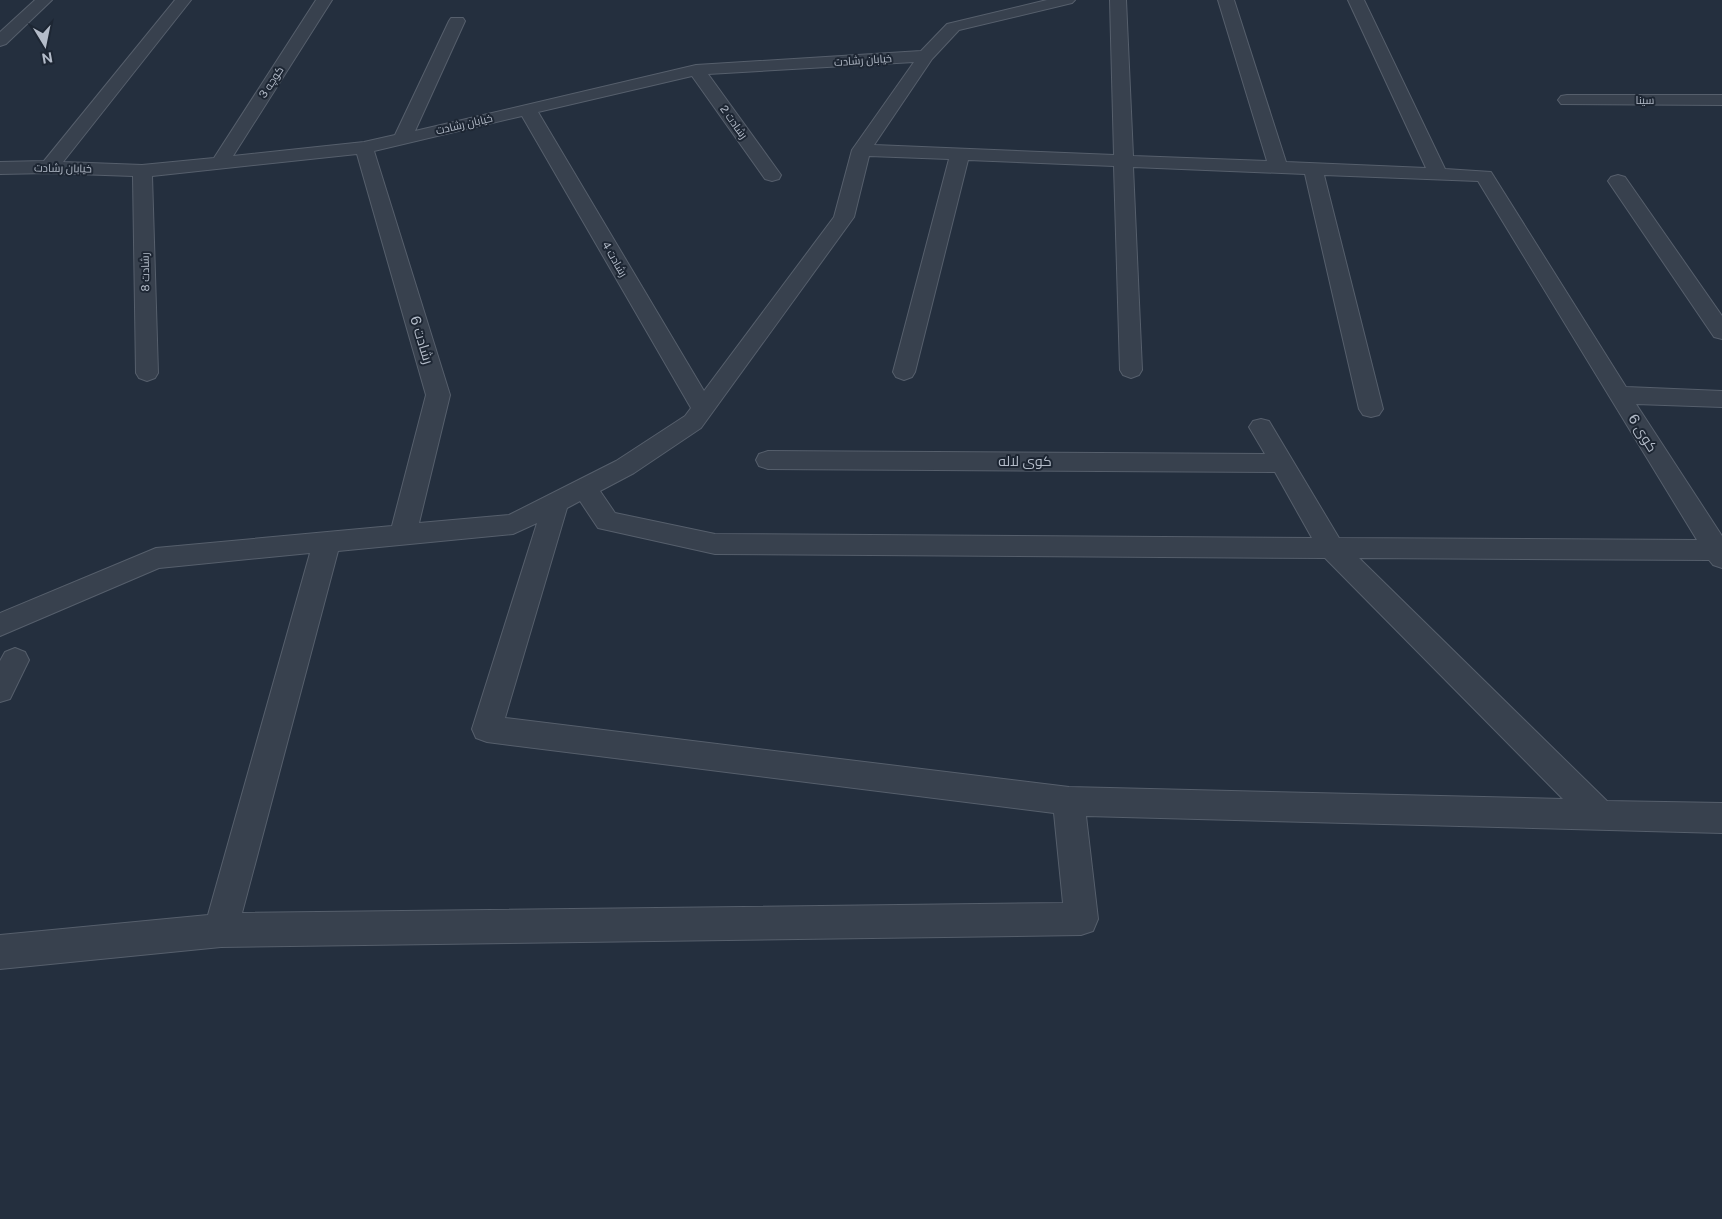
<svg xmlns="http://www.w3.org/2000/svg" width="1722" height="1219" font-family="'Public Sans',Cairo,sans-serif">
	<rect width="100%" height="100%" fill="#242f3e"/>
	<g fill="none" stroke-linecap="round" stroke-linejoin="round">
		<g stroke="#565f6c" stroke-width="2">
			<g id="street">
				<polygon points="35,0 52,0 6,44 0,46 0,32"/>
				<path d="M175,0h16l-128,162 79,3 72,-7 102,-158h16l-99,156 131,-14 31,-7 54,-114 2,-3h12l2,3 -50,110 281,-66 225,-14 26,-27 100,-24h28l-3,3 -113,27 -27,29 -58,86 240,10 -4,-155h16l7,156 134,5 -49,-161h16l52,162 140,6 -78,-168h16l81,169 46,3 135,215 96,4v16l-86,-3 86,132v32l-9,-3 -4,-5 -350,-2 248,243 115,2v30l-636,-17 12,103 -5,12 -12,4 -860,12 -221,22v-34l208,-20 102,-362 -151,15 -159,68v-23l156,-65 236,-22 34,-131 -69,-241 -205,22 6,197 -3,5 -8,3 -8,-3 -3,-5 -3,-197 -84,-3 -49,1v-12l44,-1zM914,62l-62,88 -18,67 -130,174 -166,-279 154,-36 73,103 7,2 7,-2 2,-4 -73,-101zM522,116l169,292 -6,8 -69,45 -107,54 -90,8 31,-128 -76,-244zM869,156l80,3 -56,213 3,5 8,3 8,-3 3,-5 53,-212 146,6 6,204 3,5 8,3 8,-3 3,-5 -9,-203 172,7 54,235 4,6 8,2 8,-2 4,-6 -59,-234 154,6 219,359 -358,-2 -70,-117 -8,-2 -8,2 -4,6 16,27 -497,-3 -9,3 -3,6 3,6 9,3 507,3 37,66 -597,-4 -100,-21 -15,-22 34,-18 67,-45 153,-211zM580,501l18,27 117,26 610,4 238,241 -494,-12 -564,-69 62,-210zM537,523l-65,206 4,9 11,4 567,71 9,90 -821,10 96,-362 175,-17z"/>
				<polygon points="1567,95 1722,95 1722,105 1561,104 1558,100 1561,96"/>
				<polygon points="1618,175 1625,177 1722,316 1722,339 1714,337 1608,181 1611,177"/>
				<polygon points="15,648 25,652 29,660 10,699 0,702 0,661 5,652"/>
			</g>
		</g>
		<use href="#street" fill="#38414e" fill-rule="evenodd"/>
	</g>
	<g text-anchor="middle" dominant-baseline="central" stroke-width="4" stroke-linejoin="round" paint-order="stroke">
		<g font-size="11" fill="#b4bcc9" stroke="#1d2633">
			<text transform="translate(863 60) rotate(-4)">خیابان رشادت</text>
			<text transform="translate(271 82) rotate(-57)">کوچه 3</text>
			<text x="1645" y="100">سینا</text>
			<text transform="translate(734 122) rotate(54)">رشادت 2</text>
			<text transform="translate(464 124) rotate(-13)">خیابان رشادت</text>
			<text transform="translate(63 168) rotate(1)">خیابان رشادت</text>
			<text transform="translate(615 259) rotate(60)">رشادت 4</text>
			<text transform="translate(145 272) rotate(-91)">رشادت 8</text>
		</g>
		<g font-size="14" fill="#b4bcc9" stroke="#1d2633">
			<text transform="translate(422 340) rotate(73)">رشادت 6</text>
			<text transform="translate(1643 433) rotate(58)">کوی 6</text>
			<text x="1025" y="461">کوی لاله</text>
		</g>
	</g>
	<g transform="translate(45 45) rotate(170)" stroke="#1d2633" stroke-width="4" paint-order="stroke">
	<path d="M0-4L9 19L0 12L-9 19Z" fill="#b4bcc9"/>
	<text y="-8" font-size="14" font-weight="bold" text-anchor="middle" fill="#b4bcc9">N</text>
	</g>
</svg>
